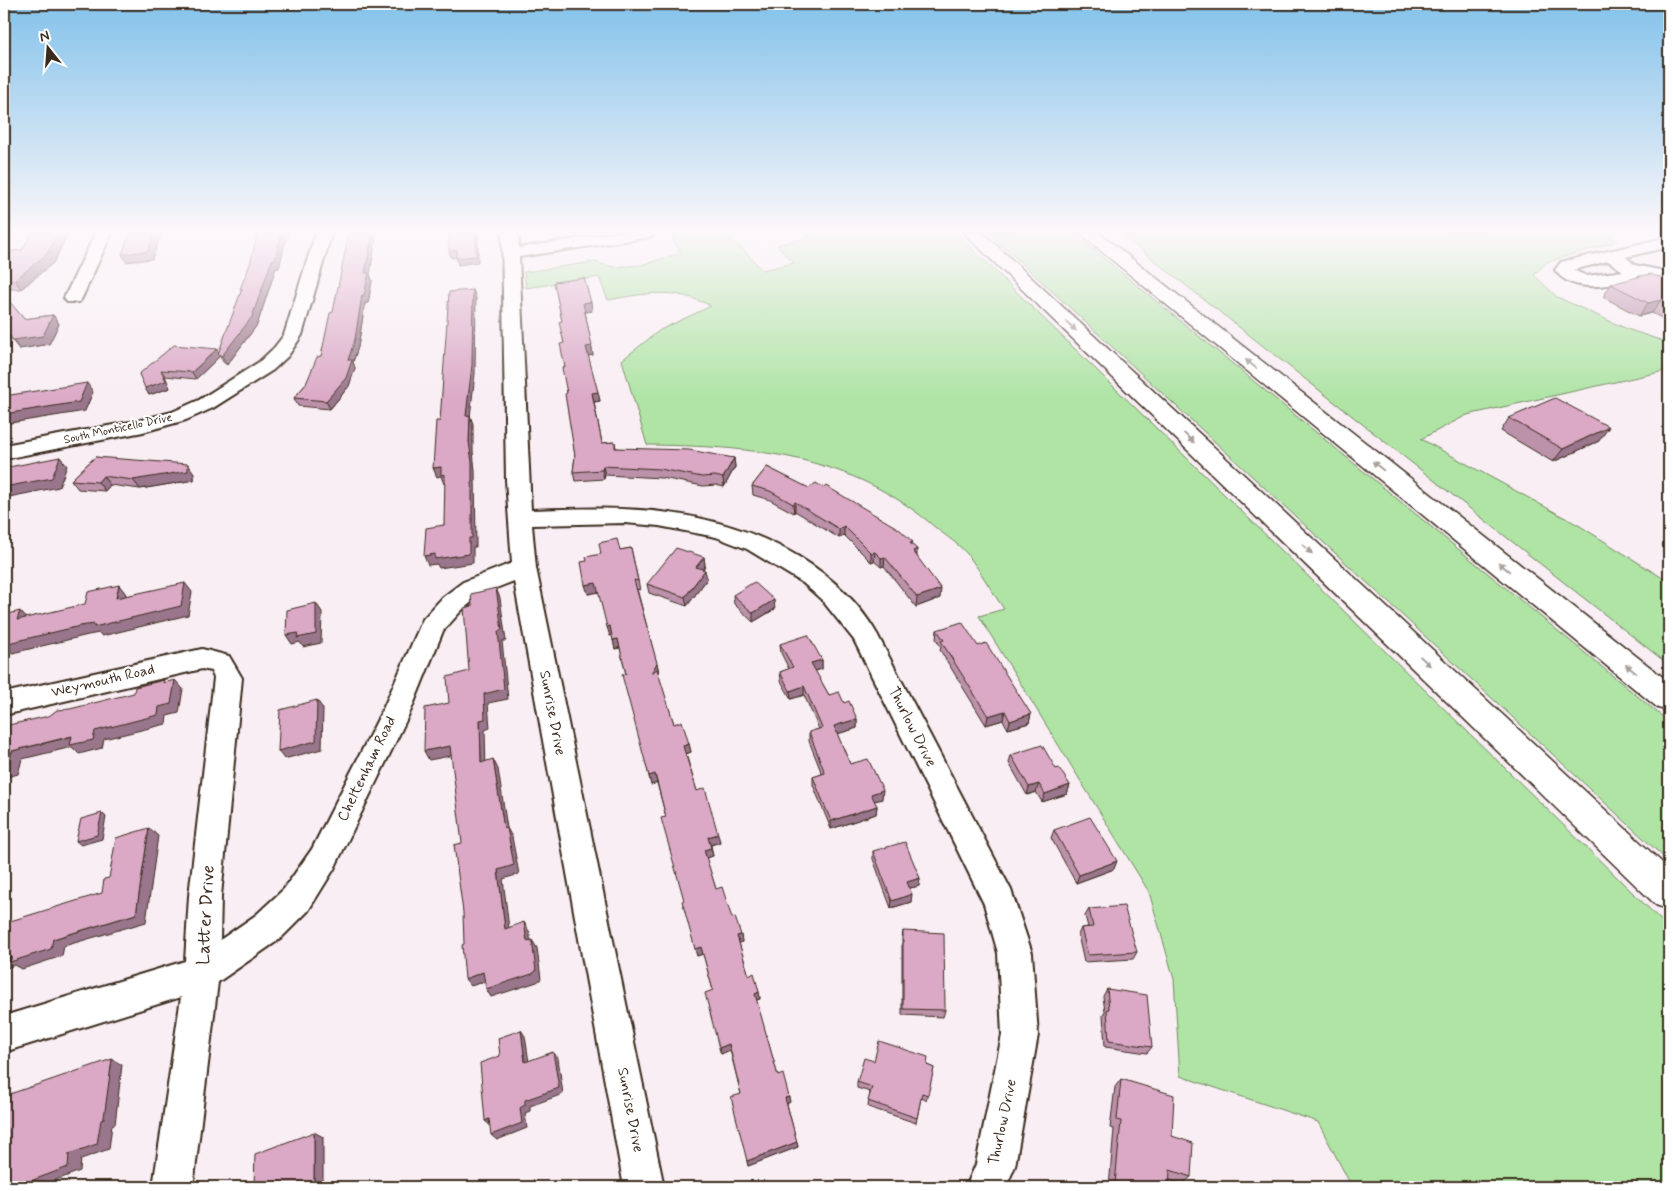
<svg xmlns="http://www.w3.org/2000/svg" width="1673" height="1191" font-family="Mynerve,sans-serif">
	<rect width="100%" height="100%" fill="#f8eef4"/>
	<filter id="ink" filterUnits="userSpaceOnUse"><feTurbulence type="fractalNoise" baseFrequency=".02" numOctaves="2"/><feDisplacementMap in="SourceGraphic" scale="10" xChannelSelector="R" yChannelSelector="G"/><feConvolveMatrix kernelMatrix="1 2 1 2 8 2 1 2 1" color-interpolation-filters="sRGB"/></filter>
	<g filter="url(#ink)">
		<g fill="#afe4a5" stroke="#758762">
			<path d="M684,232h37l26,21 15,17 32,-7 -17,-18 32,-8 -3,-5h149l714,696v259h-317l-34,-65 -138,-46 -6,-97 -25,-87 -170,-276 25,-7c-12,-17 -23,-37 -36,-54 -8,-10 -22,-19 -32,-27 -84,-73 -182,-82 -289,-83l-25,-85 38,-30 51,-24c-38,-19 -63,-13 -103,-6l-9,-23 -73,11 -2,-16 71,-10 18,5 28,-2 40,-12 -11,-19z"/>
			<polygon points="988,232 1072,232 1669,722 1669,862"/>
			<polygon points="1118,232 1600,232 1618,241 1547,262 1534,275 1557,297 1627,329 1669,343 1669,370 1467,415 1421,439 1580,526 1669,582 1669,665"/>
		</g>
		<g fill="none" stroke-linecap="round" stroke-linejoin="round">
			<g stroke="#3b2a1e" stroke-width="4">
				<g id="minor">
					<polygon points="96,232 112,232 82,298 79,302 67,302 64,298"/>
					<polygon points="316,232 332,232 302,335 288,356 273,370 213,408 186,420 143,432 4,459 4,445 141,420 172,412 199,400 259,362 274,348 284,335"/>
					<path d="M502,232h16l1,16 99,-16h40l-8,5 -131,20 12,253c97,-4 182,-4 268,47 31,19 60,45 78,77l134,256 21,63 6,82 -23,131 -9,21h-40l10,-23 26,-129 -4,-82 -14,-49 -130,-264 -32,-40 -19,-17 -56,-34 -31,-12 -57,-11 -34,-3 -93,2 4,43 128,619h-40l-110,-606 -33,13 -20,17 -18,20 -32,79 -77,159 -26,42 -28,28 -62,43 -25,205h-40l28,-190 -177,55v-36l181,-55 4,-65 25,-218 -3,-7 -9,-2 -198,46v-22l198,-44 27,7 13,22 -21,218 -1,44 36,-25 28,-26 28,-40 71,-140 40,-90 20,-22 20,-15 49,-19 -6,-83z"/>
					<path d="M1669,237v10l-43,10 9,8 34,7v10l-31,-7 -2,4c-24,6 -64,16 -81,-9l6,-8zM1608,261l15,10 -36,5 -14,-6z"/>
				</g>
			</g>
			<g stroke="#3b2a1e" stroke-width="3">
				<g id="highway">
					<polygon points="963,232 982,232 1669,869 1669,910 1656,905"/>
					<polygon points="1078,232 1098,232 1669,682 1669,711 1658,708"/>
				</g>
			</g>
			<use href="#minor" fill="#fff" fill-rule="evenodd"/>
			<use href="#highway" fill="#fff" fill-rule="evenodd"/>
		</g>
		<g fill="#bc91aa" stroke="#3b2a1e">
			<polygon points="33,232 69,232 53,263 21,289 4,289 4,265 22,250"/>
			<polygon points="250,264 279,268 276,268 257,325 227,365 223,362 220,356 196,379 165,376 170,388 149,395 139,374 217,349 219,353 241,292"/>
			<polygon points="370,274 372,281 368,303 365,303 358,347 353,362 355,368 349,386 330,409 298,406 294,398 306,384 321,356 333,312"/>
			<polygon points="1669,274 1669,322 1652,313 1639,316 1603,297 1611,284 1659,277"/>
			<polygon points="554,282 592,311 585,312 593,355 588,356 600,401 594,402 602,443 615,442 616,448 734,458 735,467 724,487 716,485 703,486 662,478 605,475 604,479 575,481 573,472 575,456 567,393 562,321"/>
			<polygon points="4,295 24,319 53,315 59,324 49,344 19,349 4,331"/>
			<polygon points="1509,418 1599,441 1553,462 1501,431"/>
			<polygon points="95,457 194,473 194,480 140,489 110,485 105,491 78,489 71,480"/>
			<polygon points="767,467 913,542 912,544 917,557 940,598 916,607 884,566 881,567 874,561 871,562 844,535 839,538 795,511 794,513 770,500 753,495 752,486"/>
			<polygon points="631,548 640,590 637,589 659,672 658,674 674,724 689,744 691,752 686,754 697,791 720,842 711,845 713,856 706,858 716,889 741,935 742,942 739,943 749,976 759,992 760,999 756,1000 778,1076 790,1102 787,1104 798,1147 748,1166 747,1161 741,1094 730,1050 721,1054 713,990 703,954 697,956 666,817 657,783 651,785 620,648 615,649 612,635 610,636 599,592 588,594 587,561 620,550"/>
			<polygon points="704,557 705,566 703,569 707,579 687,606 649,593 647,584"/>
			<polygon points="733,595 775,609 753,622 734,604"/>
			<polygon points="937,630 978,646 1031,714 1029,723 1008,729 1003,720 986,725 940,650 941,647 936,639"/>
			<polygon points="780,644 822,660 822,669 815,671 829,695 844,703 857,719 857,728 837,734 850,764 882,799 874,801 877,806 876,814 831,829 813,785 813,777 822,774 809,741 809,732 819,729 804,695 791,699 781,681 780,672 789,669 781,653"/>
			<polygon points="1011,755 1056,769 1070,785 1067,794 1042,802 1036,792 1027,795 1009,763"/>
			<polygon points="1054,830 1114,869 1076,883 1051,838"/>
			<polygon points="873,851 920,878 919,886 910,888 911,902 891,908 873,859"/>
			<polygon points="1089,909 1137,952 1133,959 1084,962 1078,935 1081,928 1088,927 1085,916"/>
			<polygon points="903,931 945,1010 943,1017 902,1015 902,938"/>
			<polygon points="1107,989 1152,1047 1147,1053 1105,1047 1103,1015 1105,1012 1103,996"/>
			<polygon points="874,1061 927,1065 934,1068 926,1100 921,1098 916,1123 868,1107 870,1092 857,1088 857,1082"/>
			<polygon points="1121,1079 1191,1177 1182,1184 1170,1180 1169,1187 1109,1187 1114,1129 1110,1128 1115,1087"/>
		</g>
		<g fill="#99768b" stroke="#3b2a1e">
			<polygon points="59,232 69,232 53,263 21,289 15,280"/>
			<polygon points="155,232 162,232 152,259 126,262 122,254"/>
			<polygon points="282,232 288,232 279,268 276,268 257,325 227,365 222,356 272,260"/>
			<polygon points="373,232 377,232 370,274 372,281 368,303 365,303 358,347 353,362 355,368 349,386 330,409 326,401 348,360 365,273"/>
			<polygon points="476,232 478,232 478,262 458,265 456,258"/>
			<polygon points="457,250 459,257 451,258 449,251"/>
			<polygon points="473,290 476,298 475,374 469,425 466,416"/>
			<polygon points="1661,300 1652,313 1639,316 1648,303"/>
			<polygon points="591,302 592,311 585,312 593,355 588,356 586,347 583,303"/>
			<polygon points="53,315 59,324 49,344 19,349 13,340"/>
			<polygon points="217,349 220,355 218,354 220,356 196,379 192,372"/>
			<polygon points="161,370 165,376 170,388 149,395 145,388"/>
			<polygon points="87,383 93,392 85,411 4,424 4,414"/>
			<polygon points="598,392 600,401 594,402 592,393"/>
			<polygon points="470,415 473,424 473,451 475,471 476,547 473,547 473,563 439,568 437,564 428,565 424,556 435,554 469,442"/>
			<polygon points="1609,427 1599,441 1553,462 1563,449"/>
			<polygon points="60,457 67,466 59,487 4,498 4,487"/>
			<polygon points="734,458 735,467 724,487 723,478"/>
			<polygon points="188,464 194,473 194,480 140,489 133,480"/>
			<polygon points="603,466 605,475 604,479 602,470"/>
			<polygon points="441,467 448,483 444,484 441,476 437,477 433,468"/>
			<polygon points="103,476 110,485 105,491 98,482"/>
			<polygon points="795,502 795,511 794,513 793,504"/>
			<polygon points="844,526 844,535 839,538 839,529"/>
			<polygon points="917,549 917,558 913,551"/>
			<polygon points="875,552 874,561 871,562 871,553"/>
			<polygon points="704,557 705,566 697,576 696,567"/>
			<polygon points="885,557 884,566 881,567 881,558"/>
			<polygon points="705,570 707,579 687,606 685,597"/>
			<polygon points="185,583 192,592 188,615 102,636 99,633 88,635 4,655 4,644"/>
			<polygon points="596,583 599,592 588,594 585,585"/>
			<polygon points="119,585 126,594 124,607 116,598"/>
			<polygon points="496,588 500,598 506,641 502,641 508,699 488,703 490,728 485,730 486,772 481,763 480,720 484,694 498,631"/>
			<polygon points="941,589 940,598 916,607 917,597"/>
			<polygon points="774,600 775,609 753,622 753,613"/>
			<polygon points="316,603 322,612 321,643 303,647 300,642 292,644 286,635"/>
			<polygon points="20,611 28,620 17,620"/>
			<polygon points="610,626 612,635 610,636 607,627"/>
			<polygon points="618,639 620,647 615,649 613,640"/>
			<polygon points="822,660 822,669 811,672 811,663"/>
			<polygon points="657,663 659,672 653,682 651,673"/>
			<polygon points="175,680 183,689 179,713 167,716 166,724 104,739 102,748 79,754 72,747 22,759 18,774 4,778 4,767 12,751 95,731 159,707"/>
			<polygon points="804,686 804,695 791,699 790,691"/>
			<polygon points="317,700 323,709 322,749 284,759 278,751"/>
			<polygon points="1005,711 1003,720 986,725 988,716"/>
			<polygon points="1031,714 1029,723 1008,729 1010,721"/>
			<polygon points="857,719 857,728 834,735 834,726"/>
			<polygon points="689,744 691,752 685,754 683,746"/>
			<polygon points="450,746 455,755 429,760 424,751"/>
			<polygon points="493,759 498,769 507,828 512,837 519,874 503,879 510,937 505,929 498,870 504,829"/>
			<polygon points="655,774 657,783 651,785 649,776"/>
			<polygon points="1039,784 1036,792 1027,795 1029,787"/>
			<polygon points="1070,785 1067,794 1042,802 1045,794"/>
			<polygon points="883,790 882,799 871,802 871,794"/>
			<polygon points="877,806 876,814 831,829 831,821"/>
			<polygon points="102,813 106,817 102,839 81,845 76,841"/>
			<polygon points="149,828 158,836 146,922 64,946 62,956 22,969 15,965 4,969 4,959 53,939 136,914"/>
			<polygon points="718,834 720,842 710,845 708,837"/>
			<polygon points="711,848 713,856 706,858 704,850"/>
			<polygon points="1117,861 1114,869 1076,883 1079,875"/>
			<polygon points="920,878 919,886 906,889 907,882"/>
			<polygon points="912,894 911,902 891,908 892,901"/>
			<polygon points="524,922 529,931 532,949 527,941"/>
			<polygon points="741,935 742,942 739,944 737,936"/>
			<polygon points="532,940 537,948 541,979 537,982 491,997 486,989"/>
			<polygon points="701,947 703,954 697,956 695,949"/>
			<polygon points="483,972 489,980 471,986 465,979"/>
			<polygon points="759,992 760,999 756,1000 755,994"/>
			<polygon points="521,1030 525,1036 530,1069 525,1062"/>
			<polygon points="729,1044 730,1050 721,1054 719,1048"/>
			<polygon points="553,1052 558,1058 563,1094 530,1106 530,1111 525,1113 527,1128 497,1140 491,1135 525,1100"/>
			<polygon points="112,1059 122,1065 115,1124 112,1125 109,1149 81,1159 80,1171 38,1187 16,1187 17,1186 69,1154 101,1120"/>
			<polygon points="789,1097 790,1102 786,1104 785,1098"/>
			<polygon points="489,1119 491,1126 485,1121"/>
			<polygon points="314,1132 323,1137 323,1187 314,1187"/>
			<polygon points="797,1142 798,1147 748,1166 747,1161"/>
		</g>
		<g fill="#dba9c6" stroke="#3b2a1e">
			<polygon points="33,232 59,232 47,254 15,280 4,280 4,265 12,251 22,250"/>
			<polygon points="130,232 155,232 148,251 122,254"/>
			<polygon points="258,232 282,232 275,259 272,260 252,317 222,356 218,354 242,289 240,289 250,264"/>
			<polygon points="349,232 373,232 365,273 369,273 364,295 362,295 355,339 348,360 352,360 346,378 326,401 294,398 306,384 317,357 321,356 330,313 333,312"/>
			<polygon points="449,232 476,232 476,256 456,258 457,250 449,251"/>
			<polygon points="1650,274 1659,277 1669,274 1669,304 1661,300 1648,303 1611,284"/>
			<polygon points="584,278 591,302 583,303 592,346 586,347 598,392 592,393 602,443 615,442 615,448 689,450 734,458 723,478 715,476 702,477 660,469 603,466 602,470 573,472 575,456 565,394 567,393 562,368 565,367 560,344 564,343 559,322 562,321 554,282"/>
			<polygon points="473,290 472,365 466,416 470,415 469,442 472,462 472,538 469,538 469,554 435,559 435,554 424,556 426,528 444,525 445,474 441,475 441,467 433,468 436,421 440,421 449,292"/>
			<polygon points="4,295 24,319 53,315 43,336 13,340 4,329"/>
			<polygon points="174,345 217,349 192,372 161,370 166,381 145,388 139,374"/>
			<polygon points="87,383 79,402 4,414 4,396"/>
			<polygon points="1555,398 1609,427 1563,449 1509,418"/>
			<polygon points="60,457 52,478 4,487 4,468"/>
			<polygon points="95,457 188,464 188,471 133,480 103,476 98,482 71,480"/>
			<polygon points="767,467 809,488 816,483 824,488 826,486 899,529 913,542 910,543 917,549 913,551 941,589 917,597 885,557 881,558 875,552 871,553 844,526 839,529 795,502 793,504 770,491 752,486"/>
			<polygon points="617,539 620,550 631,548 638,581 634,580 657,663 651,673 657,669 674,724 682,721 689,744 683,746 697,791 705,788 718,834 708,837 711,848 704,850 716,889 722,887 732,918 735,917 741,935 737,936 749,976 754,973 759,992 755,994 778,1076 783,1074 789,1097 785,1098 797,1142 747,1161 731,1097 741,1094 729,1044 719,1048 705,993 713,990 701,947 695,949 682,901 684,900 661,818 666,817 655,774 649,776 622,675 626,674 618,639 613,640 610,626 607,627 596,583 585,585 581,562 587,561 586,557 601,554 599,543"/>
			<polygon points="676,548 704,557 696,567 705,570 685,597 647,584"/>
			<polygon points="754,582 774,600 753,613 733,595"/>
			<polygon points="185,583 181,606 94,627 94,624 80,626 4,644 4,615 20,611 17,620 85,604 88,592 119,585 116,598"/>
			<polygon points="496,588 502,630 498,631 504,689 484,694 485,719 480,720 481,763 493,759 504,829 507,828 514,865 498,870 505,929 524,922 527,941 532,940 536,971 532,974 486,989 483,972 465,979 462,945 464,944 463,912 454,845 462,843 450,746 424,751 425,708 449,703 447,677 469,671 464,608 472,606 471,594"/>
			<polygon points="316,603 316,634 297,638 298,633 286,635 287,610"/>
			<polygon points="962,622 978,646 986,643 1031,714 1010,721 1005,711 988,716 941,641 944,640 937,630"/>
			<polygon points="808,635 822,660 811,663 829,695 839,692 844,703 849,701 857,719 834,726 850,764 868,759 883,790 871,794 877,806 831,821 813,777 825,773 809,732 822,728 804,686 790,691 780,672 793,667 780,644"/>
			<polygon points="164,680 163,683 175,680 171,704 159,707 158,715 95,731 93,740 70,745 72,736 12,751 8,766 4,767 4,726 49,716 57,710 70,709 134,693 135,687"/>
			<polygon points="317,700 316,741 278,751 280,710"/>
			<polygon points="1042,745 1056,769 1059,768 1070,785 1045,794 1039,784 1029,787 1011,755"/>
			<polygon points="102,813 97,835 76,841 81,819"/>
			<polygon points="1090,817 1117,861 1079,875 1054,830"/>
			<polygon points="149,828 136,914 53,939 51,949 10,962 12,956 4,959 4,923 102,893 104,879 109,878 116,838"/>
			<polygon points="905,842 920,878 907,882 912,894 892,901 873,851"/>
			<polygon points="1124,906 1137,952 1088,955 1081,928 1093,927 1089,909"/>
			<polygon points="903,931 944,933 945,1010 903,1009"/>
			<polygon points="1107,989 1147,995 1152,1047 1109,1041 1107,1009 1109,1009"/>
			<polygon points="521,1030 525,1062 553,1052 559,1088 525,1100 525,1105 520,1108 522,1123 491,1135 489,1119 485,1121 480,1063 500,1056 498,1038"/>
			<polygon points="879,1041 928,1057 927,1065 934,1068 928,1095 922,1093 917,1118 868,1101 872,1087 857,1082 864,1058 874,1061"/>
			<polygon points="112,1059 104,1118 101,1120 97,1144 69,1154 68,1167 17,1186 16,1187 4,1187 4,1096"/>
			<polygon points="1121,1079 1174,1095 1172,1136 1193,1143 1191,1177 1170,1170 1169,1187 1125,1187 1115,1184 1121,1121 1117,1120"/>
			<polygon points="314,1132 314,1187 254,1187 255,1154"/>
		</g>
		<defs><path id="oneway-solid" d="M-6-.8H1V-3.2L6.5 0L1 3.2V.8H-6Z" transform="scale(1.25)"/></defs>
		<g fill="#a79f9a">
			<use href="#oneway-solid" transform="translate(1071 326) rotate(43)"/>
			<use href="#oneway-solid" transform="translate(1251 364) rotate(-141)"/>
			<use href="#oneway-solid" transform="translate(1189 438) rotate(43)"/>
			<use href="#oneway-solid" transform="translate(1378 466) rotate(-141)"/>
			<use href="#oneway-solid" transform="translate(1307 549) rotate(43)"/>
			<use href="#oneway-solid" transform="translate(1504 567) rotate(-141)"/>
			<use href="#oneway-solid" transform="translate(1425 661) rotate(43)"/>
			<use href="#oneway-solid" transform="translate(1631 669) rotate(-141)"/>
		</g>
	</g>
	<linearGradient id="sky" x2="0" y2="1"><stop stop-color="#83c2ea"/><stop offset="0.58" stop-color="#fcf7fa"/><stop offset="1" stop-color="#fcf7fa" stop-opacity="0"/></linearGradient>
	<rect width="1673" height="399" fill="url(#sky)"/>
	<g text-anchor="middle" dominant-baseline="central" stroke-width="4.5" stroke-linejoin="round" paint-order="stroke">
		<g font-size="12" fill="#3b2a1e" stroke="#fff">
			<text transform="translate(118 429) rotate(-12)">South Monticello Drive</text>
		</g>
		<g font-size="15" fill="#3b2a1e" stroke="#fff">
			<text transform="translate(103 681) rotate(-13)">Weymouth Road</text>
			<text transform="translate(552 713) rotate(79)">Sunrise Drive</text>
			<text transform="translate(912 727) rotate(63)">Thurlow Drive</text>
			<text transform="translate(367 769) rotate(-64)">Cheltenham Road</text>
			<text transform="translate(630 1110) rotate(79)">Sunrise Drive</text>
			<text transform="translate(1003 1122) rotate(-78)">Thurlow Drive</text>
		</g>
		<g font-size="18" fill="#3b2a1e" stroke="#fff">
			<text transform="translate(206 915) rotate(-87)">Latter Drive</text>
		</g>
	</g>
	<rect width="1673" height="1191" fill="none" stroke="#fff" stroke-width="20"/>
	<rect x="10" y="10" width="1653" height="1171" fill="none" stroke="#3b2a1e" stroke-width="2" filter="url(#ink)"/>
	<g transform="translate(48 48) rotate(343)" stroke="#ffffff" stroke-width="4" paint-order="stroke">
	<path d="M0-4L9 19L0 12L-9 19Z" fill="#3b2a1e"/>
	<text y="-8" font-size="14" font-weight="bold" text-anchor="middle" fill="#3b2a1e">N</text>
	</g>
</svg>
